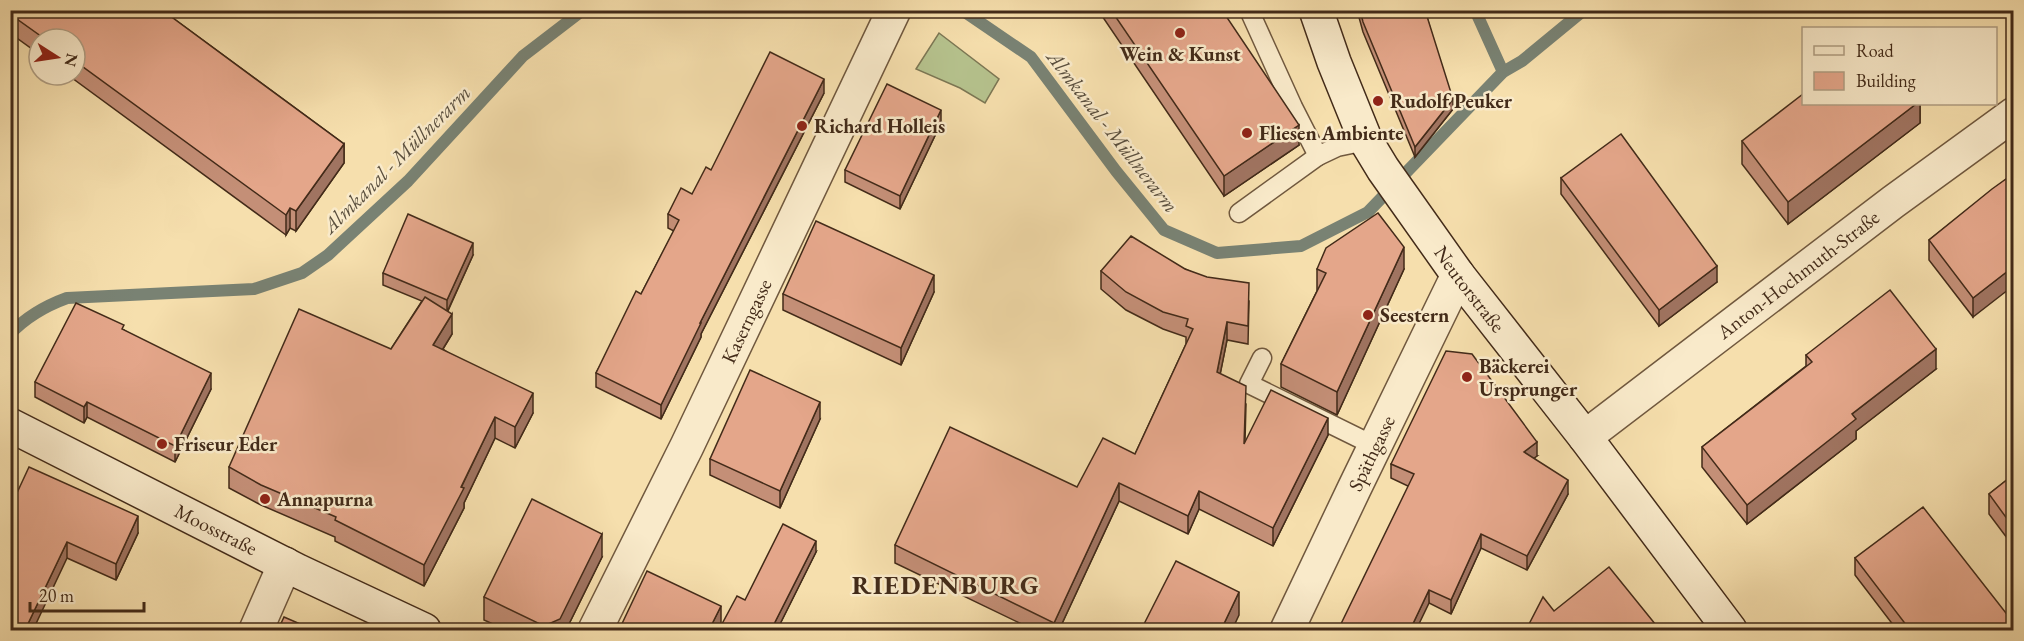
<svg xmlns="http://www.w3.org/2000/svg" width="2024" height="641" font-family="'EB Garamond',serif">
	<rect width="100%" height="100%" fill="#f6dfad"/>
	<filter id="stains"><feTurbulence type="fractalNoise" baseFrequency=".00333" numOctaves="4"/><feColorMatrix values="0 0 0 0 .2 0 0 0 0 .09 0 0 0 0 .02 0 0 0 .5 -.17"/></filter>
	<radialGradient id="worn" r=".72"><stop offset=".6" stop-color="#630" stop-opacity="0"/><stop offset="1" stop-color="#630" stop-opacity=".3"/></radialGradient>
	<polygon fill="#b6c38e" stroke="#7c7754" stroke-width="1.5" points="939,33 999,79 985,103 960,88 916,69"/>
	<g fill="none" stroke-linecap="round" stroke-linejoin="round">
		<g stroke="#798273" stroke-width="12">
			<polyline points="962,10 1031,57 1116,171 1164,230 1217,253 1301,246 1368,212 1503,72 1522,61 1584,10"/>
			<polyline points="1475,10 1503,72"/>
			<path d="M10,334c17,-18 35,-28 57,-36l187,-9 48,-16 26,-18 80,-74 115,-125 60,-46"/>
		</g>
		<g stroke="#70583e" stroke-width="21">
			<g id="lane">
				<polyline points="1249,10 1293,107 1318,156 1337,147 1366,141"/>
				<polyline points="1239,213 1318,156"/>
				<polyline points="1262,358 1249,384 1375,446"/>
			</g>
		</g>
		<g stroke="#70583e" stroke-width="36">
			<g id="street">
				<path id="s1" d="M1585,437l308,-235 121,-88"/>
				<polyline points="256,630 285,564"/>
				<path id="s2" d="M595,630l92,-184 207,-436"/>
				<path id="s3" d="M1287,630l67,-141 104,-214"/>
			</g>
		</g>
		<g stroke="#432b19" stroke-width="36">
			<g id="secondary">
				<path id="s4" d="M1316,10l18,52 32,79 17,28 75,106 127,162 145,193"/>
				<path id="s5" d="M10,425l288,146 126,59"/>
			</g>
		</g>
		<use href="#lane" stroke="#f9eaca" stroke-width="18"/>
		<use href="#street" stroke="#f9eaca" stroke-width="33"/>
		<use href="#secondary" stroke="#f9eaca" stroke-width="33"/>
	</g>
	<g fill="#c48f77" stroke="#432b19" stroke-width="1.5">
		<polygon points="10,10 162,10 344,144 344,163 296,231 290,228 286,235 68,75 75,75 75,39 39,39 39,54 10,33"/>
		<polygon points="1098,10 1222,10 1299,145 1224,196"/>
		<polygon points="1357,10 1425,10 1453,109 1415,157 1363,32"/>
		<polygon points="824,93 701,334 701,337 661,419 596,387 596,373 641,294 674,231 668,228 668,214 692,194 711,170"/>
		<polygon points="1920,104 1920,123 1788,224 1742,164 1742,141"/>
		<polygon points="941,123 900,209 845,182 845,170"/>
		<polygon points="2013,174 1973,317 1929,260 1929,240"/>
		<polygon points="1561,178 1717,282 1659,326 1561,194"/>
		<polygon points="473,255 448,311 452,334 443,349 533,413 515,448 495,438 464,503 464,508 424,586 335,541 335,537 261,505 229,488 229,467 391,349 422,301 383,285 383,273"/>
		<polygon points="1185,269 1249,301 1248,344 1227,340 1220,374 1246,404 1245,442 1328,435 1273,546 1199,509 1188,534 1119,501 1059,630 1034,630 895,563 895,545 1077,487 1135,454 1186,344 1186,337 1163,329 1126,310 1101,289 1101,271"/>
		<polygon points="1317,269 1404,269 1337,415 1281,387 1281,364 1317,291"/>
		<polygon points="934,292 901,365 783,310 783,294"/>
		<polygon points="124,330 211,389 175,462 87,417 84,423 35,397 35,382"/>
		<polygon points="1806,355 1936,369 1856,431 1856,439 1747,524 1702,467 1702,447 1806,366"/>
		<polygon points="820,419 780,508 710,475 710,459"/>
		<polygon points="1537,456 1534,458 1568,494 1527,570 1481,548 1451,614 1429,603 1408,486 1391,478 1391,464"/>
		<polygon points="2013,475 2013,546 1989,514 1989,494"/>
		<polygon points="10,508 138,533 116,580 67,558"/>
		<polygon points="816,552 777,630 722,630 722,624 745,600"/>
		<polygon points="602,557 566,630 506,630 484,620 484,597"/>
		<polygon points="1855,558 2013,630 1897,630 1855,575"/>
	</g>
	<g fill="#a07461" stroke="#432b19" stroke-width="1.5">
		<polygon points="824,79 824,93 701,334 701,337 661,419 661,405 700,323"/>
		<polygon points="1453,99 1453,109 1415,157 1415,147"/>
		<polygon points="1916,104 1920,104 1920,123 1788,224 1788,202"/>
		<polygon points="941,110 941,123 900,209 900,196"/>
		<polygon points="1299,125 1299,145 1224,196 1224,176"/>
		<polygon points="344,144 344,163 296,231 296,211"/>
		<polygon points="290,208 290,228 286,235 286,215"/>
		<polygon points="473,243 473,255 447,312 447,300"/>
		<polygon points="1404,247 1404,269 1337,415 1337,392"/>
		<polygon points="1717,266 1717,282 1659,326 1659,310"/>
		<polygon points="2013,267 2013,286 1973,317 1973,298"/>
		<polygon points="934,275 934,292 901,365 901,348"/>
		<polygon points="452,314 452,334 433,365 433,345"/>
		<polygon points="1227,322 1227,340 1217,390 1217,372"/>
		<polygon points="1936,349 1936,369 1856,431 1856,439 1747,524 1747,505 1852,414"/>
		<polygon points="211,373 211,389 175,462 175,446"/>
		<polygon points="533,393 533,413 515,448 515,427"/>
		<polygon points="87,402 87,417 84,423 84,407"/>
		<polygon points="820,402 820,419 780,508 780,491"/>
		<polygon points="495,417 495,438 464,503 464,508 424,586 424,565"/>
		<polygon points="1328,418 1328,435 1273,546 1273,528"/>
		<polygon points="1537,442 1537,456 1524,466 1524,452"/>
		<polygon points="1568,480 1568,494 1527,570 1527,556"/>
		<polygon points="1119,483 1119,501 1059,630 1054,630 1054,623"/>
		<polygon points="1199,491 1199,509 1188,534 1188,516"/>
		<polygon points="138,516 138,533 116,580 116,564"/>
		<polygon points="602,534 602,557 566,630 544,630 544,626"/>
		<polygon points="1481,534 1481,548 1451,614 1451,600"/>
		<polygon points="816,541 816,552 777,630 771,630"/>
		<polygon points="67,542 67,558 33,630 25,630"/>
		<polygon points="1429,590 1429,603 1416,630 1410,630"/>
		<polygon points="1239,592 1239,615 1232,630 1221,630"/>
		<polygon points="721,606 721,628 720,630 709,630"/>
	</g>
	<g fill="#e4a68a" stroke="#432b19" stroke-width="1.5">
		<polygon points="10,10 162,10 344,144 296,211 290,208 286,215 75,61 75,39 45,39 10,14"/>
		<polygon points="1111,10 1222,10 1299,125 1224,176"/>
		<polygon points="1360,10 1425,10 1453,99 1415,147 1363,22"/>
		<polygon points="770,52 824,79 700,323 701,323 661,405 596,373 636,291 641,294 679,220 668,214 681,188 692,194 706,167 711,170"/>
		<polygon points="887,84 941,110 900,196 845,170"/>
		<polygon points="1803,94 1803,104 1916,104 1788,202 1742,141"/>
		<polygon points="1621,134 1717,266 1659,310 1561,178"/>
		<polygon points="2013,174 2013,267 1973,298 1929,240 1992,189"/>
		<polygon points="1378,213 1404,247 1337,392 1281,364 1326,273 1317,269 1326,248"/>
		<polygon points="408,214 473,243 447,300 383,273"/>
		<polygon points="816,221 934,275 901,348 783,294"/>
		<polygon points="1131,236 1185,269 1207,277 1249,283 1248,326 1227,322 1217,372 1246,386 1244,444 1271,390 1328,418 1273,528 1199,491 1188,516 1119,483 1054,623 895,545 950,427 1077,487 1103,438 1135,454 1193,329 1186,326 1188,319 1163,312 1126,292 1101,271"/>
		<polygon points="1890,290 1936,349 1852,414 1856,419 1747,505 1702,447 1812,362 1806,355"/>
		<polygon points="425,297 452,314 433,345 533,393 515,427 495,417 461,487 464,488 424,565 335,520 336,517 261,485 229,467 299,309 391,349"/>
		<polygon points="76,303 124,325 122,329 211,373 175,446 87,402 84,407 35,382"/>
		<polygon points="1446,351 1472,354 1537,442 1524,452 1568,480 1527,556 1481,534 1451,600 1429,590 1410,630 1338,630 1414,474 1391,464"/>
		<polygon points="750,370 820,402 780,491 710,459"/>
		<polygon points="29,467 138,516 116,564 67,542 25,630 10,630 10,508"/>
		<polygon points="2013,475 2013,527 1989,494"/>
		<polygon points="532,499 602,534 560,619 544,626 484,597"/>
		<polygon points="1923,507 2013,622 2013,630 1910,630 1855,558"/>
		<polygon points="783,524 816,541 771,630 734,630 722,624 737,596 745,600"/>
		<polygon points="1176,561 1239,592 1221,630 1141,630"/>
		<polygon points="1609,567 1660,630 1526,630 1543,597 1554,611"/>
		<polygon points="647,571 721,606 709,630 619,630"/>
		<polygon points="284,617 314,630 278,630"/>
		<polygon points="334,624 348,630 331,630"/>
	</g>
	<g fill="#8f2418" stroke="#f9eaca" stroke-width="2">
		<circle cx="1180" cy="33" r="6"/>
		<circle cx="1378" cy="101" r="6"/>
		<circle cx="802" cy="126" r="6"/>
		<circle cx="1247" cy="133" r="6"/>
		<circle cx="1368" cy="315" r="6"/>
		<circle cx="1467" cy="377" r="6"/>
		<circle cx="162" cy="444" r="6"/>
		<circle cx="265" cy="499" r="6"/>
	</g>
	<g text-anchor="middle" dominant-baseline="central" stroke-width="5" stroke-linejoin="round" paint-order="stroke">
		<g font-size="20" font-weight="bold" fill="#432b19" stroke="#f9eaca" text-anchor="start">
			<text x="1180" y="54" text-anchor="middle">Wein &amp; Kunst</text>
			<text x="1390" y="101">Rudolf Peuker</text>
			<text x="814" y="126">Richard Holleis</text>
			<text x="1259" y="133">Fliesen Ambiente</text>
			<text x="1380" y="315">Seestern</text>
			<text x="1479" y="366">Bäckerei<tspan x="1479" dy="23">Ursprunger</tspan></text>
			<text x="174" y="444">Friseur Eder</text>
			<text x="277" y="499">Annapurna</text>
		</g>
		<g font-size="20" fill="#432b19" stroke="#f9eaca">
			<text stroke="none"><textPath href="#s1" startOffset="268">Anton-Hochmuth-Straße</textPath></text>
			<text stroke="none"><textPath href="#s4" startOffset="321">Neutorstraße</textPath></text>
			<text stroke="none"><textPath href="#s2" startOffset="344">Kaserngasse</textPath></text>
			<text stroke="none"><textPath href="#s3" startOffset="196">Späthgasse</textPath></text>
			<text stroke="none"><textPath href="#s5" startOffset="231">Moosstraße</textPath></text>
		</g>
		<g font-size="21" font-style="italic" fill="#5a4f3e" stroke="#f9eaca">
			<text transform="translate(1113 131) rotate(52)">Almkanal - Müllnerarm</text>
			<text transform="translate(396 159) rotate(-45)">Almkanal - Müllnerarm</text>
		</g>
		<g font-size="26" font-weight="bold" letter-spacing="1.5" fill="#432b19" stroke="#f9eaca">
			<text x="946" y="585">RIEDENBURG</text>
		</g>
	</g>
	<rect width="2024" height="641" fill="none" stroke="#f6dfad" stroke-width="36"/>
	<rect x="12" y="12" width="2000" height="617" fill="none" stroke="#432b19" stroke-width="3"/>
	<rect x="18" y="18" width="1988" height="605" fill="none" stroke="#432b19" stroke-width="1.5"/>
	<rect x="1802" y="27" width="195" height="78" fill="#f9eaca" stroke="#b09e83" stroke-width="1.5"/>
	<rect x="1814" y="46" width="30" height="9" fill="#f9eaca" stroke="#b09e83" stroke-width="1.5"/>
	<text x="1856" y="57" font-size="18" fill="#432b19">Road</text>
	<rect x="1814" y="72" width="30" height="18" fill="#e4a68a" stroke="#b09e83" stroke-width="1.5"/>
	<text x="1856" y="87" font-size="18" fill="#432b19">Building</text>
	<g transform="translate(57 57) rotate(102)"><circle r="28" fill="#f9eaca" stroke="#b09e83" stroke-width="1.5"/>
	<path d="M0-4.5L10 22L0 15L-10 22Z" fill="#8f2418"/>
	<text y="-9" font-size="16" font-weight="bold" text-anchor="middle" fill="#432b19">N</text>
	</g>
	<path d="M30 602v9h114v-9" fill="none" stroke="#432b19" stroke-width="3"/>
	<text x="39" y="602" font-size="18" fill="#432b19" stroke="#f9eaca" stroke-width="4.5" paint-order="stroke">20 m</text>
	<rect width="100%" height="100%" filter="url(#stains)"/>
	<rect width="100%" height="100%" fill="url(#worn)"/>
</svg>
